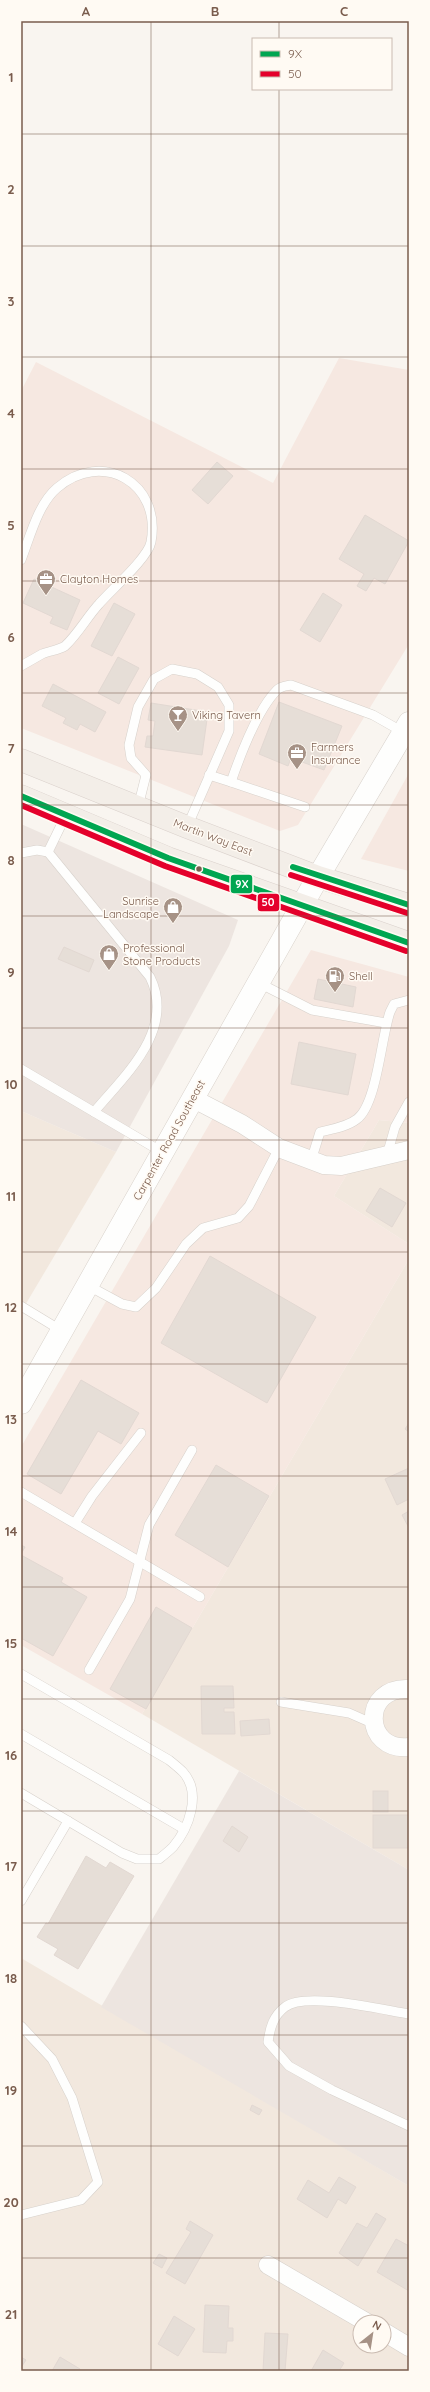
<svg xmlns="http://www.w3.org/2000/svg" width="430" height="2392" font-family="Quicksand,sans-serif">
	<rect width="100%" height="100%" fill="#f9f5f0"/>
	<g fill="#f2e8de" fill-rule="evenodd">
		<polygon points="21,1111 116,1152 21,1312"/>
		<polygon points="379,1120 409,1123 409,1244 334,1196"/>
		<polygon points="409,1259 409,1870 142,1714"/>
		<path d="M21,1958l388,228v185h-388zM360,2322h24v24h-24z"/>
	</g>
	<g fill="#f6e8e1">
		<polygon points="339,358 409,370 409,644 298,825 280,831 21,728 21,391 36,362 273,483"/>
		<polygon points="409,773 409,871 361,859"/>
		<polygon points="311,950 409,977 409,1123 379,1120 334,1196 409,1244 409,1259 142,1714 21,1645 21,1447"/>
	</g>
	<g fill="#ede5e0">
		<polygon points="21,824 238,920 229,946 116,1152 21,1111"/>
		<polygon points="239,1771 409,1870 409,2186 101,2007"/>
	</g>
	<g fill="#e6ded7" stroke="#e2d8d2">
		<polygon points="217,462 233,476 208,504 192,490"/>
		<polygon points="365,515 409,541 385,584 374,578 366,591 357,586 364,574 339,559"/>
		<polygon points="34,579 80,600 67,630 50,623 53,617 23,603"/>
		<polygon points="323,593 342,605 320,642 300,630"/>
		<polygon points="114,603 135,614 112,656 91,646"/>
		<polygon points="118,657 139,668 119,704 98,693"/>
		<polygon points="53,684 106,712 95,732 80,724 77,730 63,723 66,718 42,706"/>
		<polygon points="279,702 342,726 324,770 291,758 288,766 259,754"/>
		<polygon points="151,703 208,712 202,755 145,747 147,736 153,736 155,721 148,720"/>
		<polygon points="64,947 94,960 89,972 58,959"/>
		<polygon points="318,979 356,987 353,1007 314,999"/>
		<polygon points="299,1042 356,1054 348,1095 291,1084"/>
		<polygon points="380,1188 406,1203 392,1227 366,1211"/>
		<polygon points="210,1256 316,1317 267,1403 161,1343"/>
		<polygon points="81,1380 139,1413 121,1444 98,1431 61,1494 27,1474"/>
		<polygon points="409,1423 409,1432 405,1429"/>
		<polygon points="216,1465 269,1496 228,1567 175,1535"/>
		<polygon points="409,1468 409,1499 397,1505 385,1479"/>
		<polygon points="409,1511 409,1528 402,1515"/>
		<polygon points="21,1545 25,1547 21,1554"/>
		<polygon points="21,1555 63,1578 61,1582 87,1597 53,1656 21,1638"/>
		<polygon points="156,1607 192,1628 146,1709 110,1689"/>
		<polygon points="201,1686 233,1686 234,1708 224,1708 224,1712 234,1712 235,1734 202,1734"/>
		<polygon points="269,1719 270,1734 241,1736 240,1721"/>
		<rect x="373" y="1791" width="15" height="21"/>
		<rect x="373" y="1815" width="36" height="33"/>
		<polygon points="232,1826 248,1837 239,1852 223,1841"/>
		<polygon points="86,1856 106,1868 110,1862 134,1876 78,1969 54,1955 58,1949 37,1937 46,1923 48,1924"/>
		<polygon points="252,2105 262,2110 259,2115 250,2110"/>
		<polygon points="339,2177 356,2187 346,2204 338,2199 327,2218 297,2199 308,2180 329,2193"/>
		<polygon points="376,2213 386,2219 358,2266 339,2253 357,2223 367,2228"/>
		<polygon points="190,2221 213,2235 185,2284 166,2273 191,2232 186,2229"/>
		<polygon points="396,2239 409,2246 409,2291 377,2272"/>
		<polygon points="159,2254 167,2258 162,2268 153,2263"/>
		<polygon points="205,2305 229,2306 228,2328 233,2328 233,2341 227,2341 226,2353 203,2352"/>
		<polygon points="174,2316 195,2329 178,2356 158,2344"/>
		<polygon points="265,2333 288,2334 285,2371 263,2371"/>
		<polygon points="323,2350 344,2363 339,2371 311,2371"/>
		<polygon points="21,2357 26,2360 22,2366 21,2366"/>
		<polygon points="60,2357 80,2369 79,2371 52,2371"/>
	</g>
	<g fill="none" stroke-linecap="round" stroke-linejoin="round">
		<g stroke="#d7d1cb" stroke-width="10">
			<g id="service">
				<path d="M21,560c9,-23 17,-56 36,-72 45,-39 105,-5 94,54 -3,16 -40,48 -52,62 -12,13 -21,30 -34,42 -6,4 -16,5 -23,8 -7,4 -14,8 -21,12"/>
				<path d="M209,775l22,7c9,-26 26,-72 46,-92 4,-4 9,-4 14,-5l82,30 30,17"/>
				<polyline points="231,782 305,807"/>
				<polyline points="138,807 146,775 131,758 129,745 138,707 154,679 172,669 197,674 218,687 229,705 229,731 187,827"/>
				<path d="M48,852l102,125c26,53 -25,98 -56,135"/>
				<polyline points="21,853 37,850 48,852 66,815"/>
				<polyline points="257,982 312,1010 386,1023"/>
				<polyline points="21,1069 162,1152"/>
				<polyline points="387,1155 395,1127 409,1102"/>
				<path d="M311,1161l9,-29c12,-3 27,-5 37,-13 20,-15 24,-81 33,-107l4,-8 15,-4"/>
				<polyline points="87,1285 122,1304 136,1307 156,1288 186,1244 203,1228 238,1218 249,1206 279,1148"/>
				<polyline points="21,1306 62,1331"/>
				<polyline points="21,1492 200,1597"/>
				<polyline points="75,1523 92,1496 141,1433"/>
				<polyline points="89,1670 130,1599 149,1525 192,1450"/>
				<path d="M21,1674l148,86c5,4 10,8 14,12 19,21 6,56 -10,75 -4,4 -9,8 -14,12h-22l-15,-6 -101,-60"/>
				<polyline points="281,1702 349,1713 374,1724"/>
				<polyline points="21,1734 184,1829"/>
				<polyline points="21,1901 68,1821"/>
				<path d="M409,2014c-26,-4 -104,-23 -124,-7 -12,9 -15,21 -17,35l21,24 43,24 77,36"/>
				<polyline points="21,2026 52,2059 72,2098 98,2182 81,2200 21,2215"/>
			</g>
		</g>
		<g stroke="#d7d1cb" stroke-width="19">
			<g id="minor">
				<polyline points="192,1098 242,1124 279,1148 324,1165 341,1166 409,1150"/>
				<path d="M409,1689c-48,-3 -46,63 0,58"/>
				<polyline points="268,2265 366,2322"/>
				<polyline points="384,2332 409,2347"/>
			</g>
		</g>
		<g stroke="#d7d1cb" stroke-width="23">
			<polyline id="tertiary" points="318,877 409,723"/>
		</g>
		<g stroke="#d9d2cb" stroke-width="23">
			<polyline id="secondary" points="21,1403 318,877"/>
		</g>
		<g stroke="#dad1cc" stroke-width="23">
			<g id="primary">
				<polyline points="21,760 187,827 318,877 409,905"/>
				<polyline points="21,796 168,858 409,943"/>
			</g>
		</g>
		<use href="#service" stroke="#fefefd" stroke-width="9"/>
		<use href="#minor" stroke="#fefefd" stroke-width="18"/>
		<use href="#tertiary" stroke="#fefefd" stroke-width="22"/>
		<use href="#secondary" stroke="#fefefd" stroke-width="22"/>
		<use href="#primary" stroke="#f3eee8" stroke-width="22"/>
		<g stroke="#fffaf3" stroke-width="9">
			<g id="bus-1">
				<polyline points="21,796 168,858 409,943"/>
				<polyline points="293,867 409,905"/>
			</g>
		</g>
		<g stroke="#fffaf3" stroke-width="9">
			<g id="bus-2">
				<polyline points="21,805 165,866 406,951"/>
				<polyline points="291,875 407,913"/>
			</g>
		</g>
		<use href="#bus-1" stroke="#00a651" stroke-width="6"/>
		<use href="#bus-2" stroke="#e4002b" stroke-width="6"/>
	</g>
	<path fill="none" stroke="#7a5c4d" stroke-width="1" stroke-opacity="0.55" d="M151,21v2350M279,21v18M279,89v2282M21,134h388M21,246h388M21,357h388M21,469h388M21,581h388M21,693h388M21,805h388M21,916h388M21,1028h388M21,1140h388M21,1252h388M21,1364h388M21,1476h388M21,1587h388M21,1699h388M21,1811h388M21,1923h388M21,2035h388M21,2146h388M21,2258h388"/>
	<defs>
		<g id="office-pin" transform="scale(1)"><path d="M0 17L-7.5 6A9.5 9.5 0 1 1 7.5 6Z" fill="#a69286" stroke="#fffaf3"/><path d="M-6-3h4V-5.5h4V-3h4V5H-6ZM-1-4.5V-3h2v-1.5ZM-6 0V1H6V0Z" fill="#fff"/></g>
		<g id="bar-pin" transform="scale(1)"><path d="M0 17L-7.5 6A9.5 9.5 0 1 1 7.5 6Z" fill="#a69286" stroke="#fffaf3"/><path d="M-6-5H6L.8 .8V4.5H3.5V6h-7V4.5H-.8V.8Z" fill="#fff"/></g>
		<g id="shop-pin" transform="scale(1)"><path d="M0 17L-7.5 6A9.5 9.5 0 1 1 7.5 6Z" fill="#a69286" stroke="#fffaf3"/><path d="M-5-2.5h2.3a2.7 3.5 0 0 1 5.4 0H5L5.5 6h-11ZM-1.5-2.5h3a1.5 2.3 0 0 0-3 0Z" fill="#fff"/></g>
		<g id="fuel-pin" transform="scale(1)"><path d="M0 17L-7.5 6A9.5 9.5 0 1 1 7.5 6Z" fill="#a69286" stroke="#fffaf3"/><path d="M-5.5-6h7V0h2V4h1.3V-2.5L3-4.5l.8-.8L6-3V5H2.5V1h-1V6h-7ZM-4.2-4.7v3.2H.2V-4.7Z" fill="#fff"/></g>
	</defs>
	<g fill-rule="evenodd">
		<use href="#office-pin" x="46" y="579"/>
		<use href="#bar-pin" x="178" y="715"/>
		<use href="#office-pin" x="297" y="753"/>
		<use href="#shop-pin" x="173" y="907"/>
		<use href="#shop-pin" x="109" y="954"/>
		<use href="#fuel-pin" x="335" y="976"/>
	</g>
	<circle fill="#7a5c4d" stroke="#fffaf3" stroke-width="1.5" cx="199" cy="869" r="3.5"/>
	<g text-anchor="middle" dominant-baseline="central" stroke-width="3" stroke-linejoin="round" paint-order="stroke">
		<g font-size="11" fill="#7a5c4d" stroke="#fffaf3" text-anchor="start">
			<text x="60" y="579">Clayton Homes</text>
			<text x="192" y="715">Viking Tavern</text>
			<text x="311" y="747">Farmers<tspan x="311" dy="13">Insurance</tspan></text>
			<text x="159" y="901" text-anchor="end">Sunrise<tspan x="159" dy="13">Landscape</tspan></text>
			<text x="123" y="948">Professional<tspan x="123" dy="13">Stone Products</tspan></text>
			<text x="349" y="976">Shell</text>
		</g>
		<g font-size="11" fill="#7a5c4d" stroke="#fffaf3">
			<text transform="translate(213 837) rotate(21)">Martin Way East</text>
			<text transform="translate(169 1140) rotate(-61)">Carpenter Road Southeast</text>
		</g>
	</g>
	<g stroke="#fffaf3" stroke-width="1.5">
		<rect x="230" y="874" width="23" height="20" rx="4" fill="#00a651"/>
		<rect x="257" y="893" width="23" height="19" rx="4" fill="#e4002b"/>
	</g>
	<g font-size="11" text-anchor="middle" font-weight="bold" fill="#fff">
		<text x="242" y="888">9X</text>
		<text x="268" y="906">50</text>
	</g>
	<rect width="430" height="2392" fill="none" stroke="#fffaf3" stroke-width="44"/>
	<rect x="252" y="38" width="140" height="52" fill="#fffaf3" stroke="#cabbb1"/>
	<rect x="260" y="51" width="20" height="6" fill="#00a651" stroke="#cabbb1"/>
	<text x="288" y="58" font-size="12" fill="#7a5c4d">9X</text>
	<rect x="260" y="71" width="20" height="6" fill="#e4002b" stroke="#cabbb1"/>
	<text x="288" y="78" font-size="12" fill="#7a5c4d">50</text>
	<g transform="translate(372 2334) rotate(30)"><circle r="19" fill="#fffaf3" stroke="#cabbb1"/>
	<path d="M0-3L7 15L0 10L-7 15Z" fill="#a69286"/>
	<text y="-6" font-size="11" font-weight="bold" text-anchor="middle" fill="#7a5c4d">N</text>
	</g>
	<rect x="22" y="22" width="386" height="2348" fill="none" stroke="#7a5c4d" stroke-width="1.5"/>
	<g font-size="13" text-anchor="middle" font-weight="bold" fill="#7a5c4d">
		<text x="86" y="16">A</text>
		<text x="215" y="16">B</text>
		<text x="344" y="16">C</text>
		<text x="11" y="82">1</text>
		<text x="11" y="194">2</text>
		<text x="11" y="306">3</text>
		<text x="11" y="418">4</text>
		<text x="11" y="530">5</text>
		<text x="11" y="642">6</text>
		<text x="11" y="753">7</text>
		<text x="11" y="865">8</text>
		<text x="11" y="977">9</text>
		<text x="11" y="1089">10</text>
		<text x="11" y="1201">11</text>
		<text x="11" y="1312">12</text>
		<text x="11" y="1424">13</text>
		<text x="11" y="1536">14</text>
		<text x="11" y="1648">15</text>
		<text x="11" y="1760">16</text>
		<text x="11" y="1871">17</text>
		<text x="11" y="1983">18</text>
		<text x="11" y="2095">19</text>
		<text x="11" y="2207">20</text>
		<text x="11" y="2319">21</text>
	</g>
</svg>
